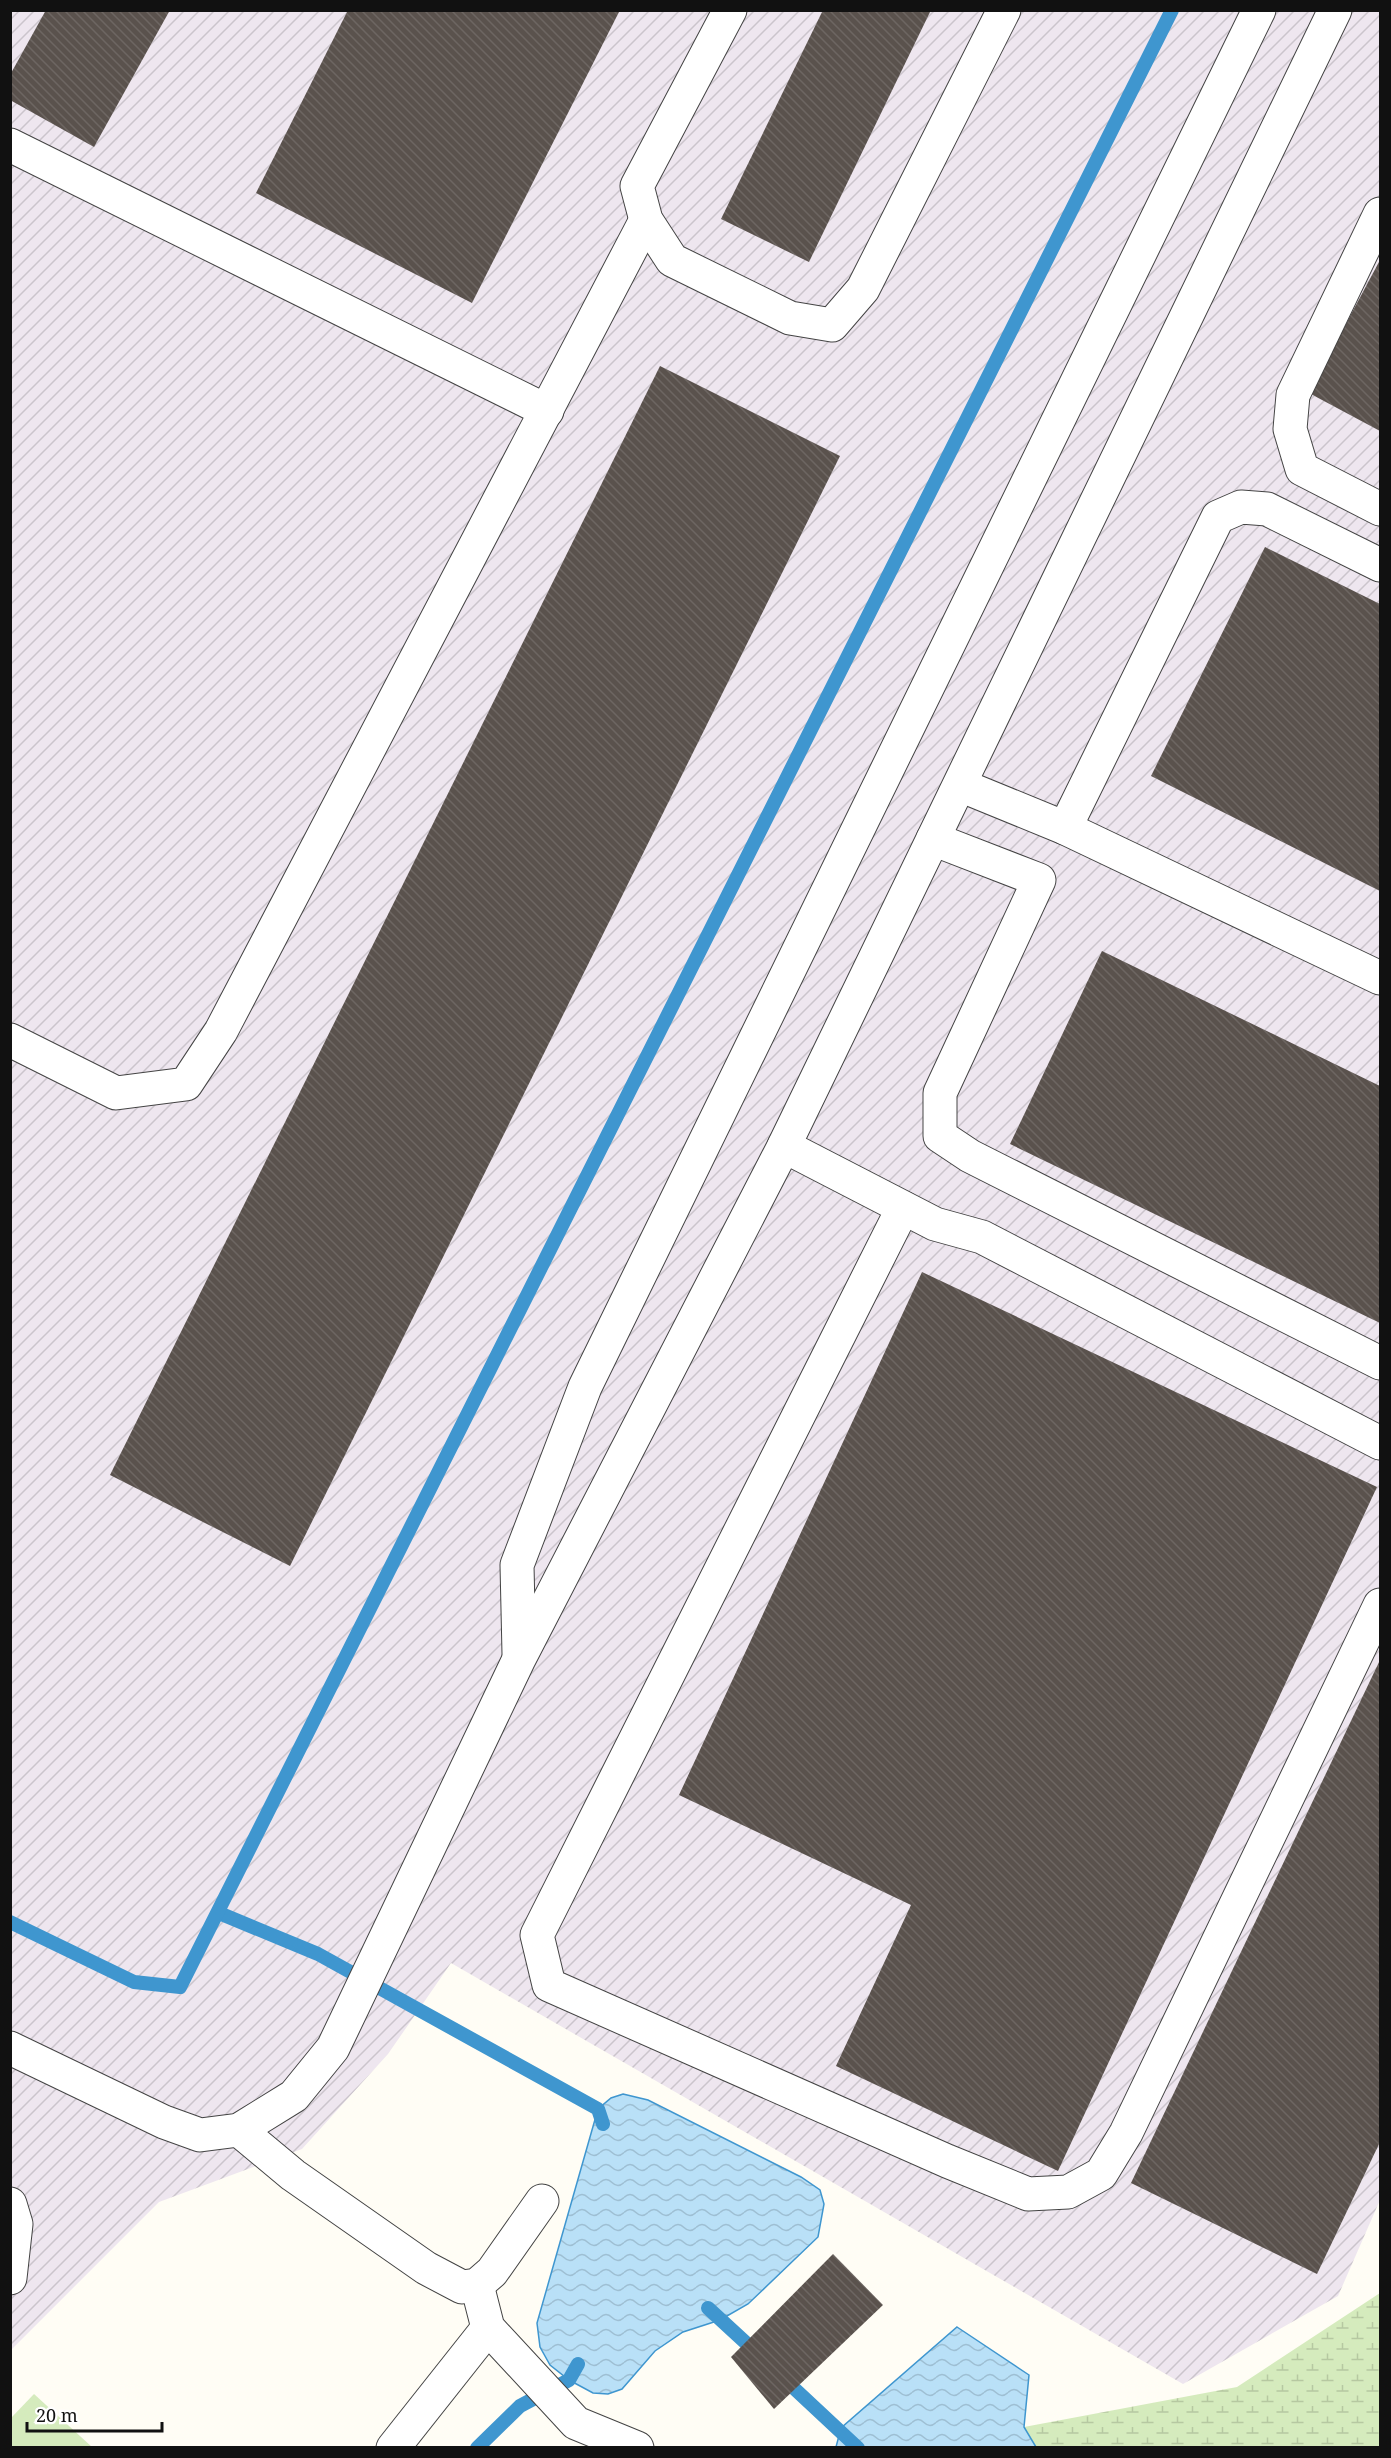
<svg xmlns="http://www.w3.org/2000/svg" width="1391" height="2458" font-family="'Noto Serif',serif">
	<defs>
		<pattern id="industrial-furrows" width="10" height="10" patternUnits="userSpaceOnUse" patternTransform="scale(1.5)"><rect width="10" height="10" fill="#eee6ef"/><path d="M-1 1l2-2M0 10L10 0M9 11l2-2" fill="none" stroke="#cbc4cc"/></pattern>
		<pattern id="wetland-marsh" width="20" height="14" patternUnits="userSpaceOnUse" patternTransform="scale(1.5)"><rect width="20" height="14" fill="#d5ebbd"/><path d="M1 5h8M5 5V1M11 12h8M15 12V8" fill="none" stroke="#b6c8a1"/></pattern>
		<pattern id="water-waves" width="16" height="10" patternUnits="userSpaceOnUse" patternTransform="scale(1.5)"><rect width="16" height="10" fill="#b9e0f7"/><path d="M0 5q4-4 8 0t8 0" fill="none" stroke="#9ebfd3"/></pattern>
		<pattern id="building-back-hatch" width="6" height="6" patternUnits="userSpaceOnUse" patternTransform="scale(1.5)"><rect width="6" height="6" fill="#5a524d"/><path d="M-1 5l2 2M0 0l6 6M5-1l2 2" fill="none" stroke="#6d6662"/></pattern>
	</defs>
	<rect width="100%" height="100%" fill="#fffdf5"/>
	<polygon fill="url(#industrial-furrows)" points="11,11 1380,11 1380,2200 1338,2296 1183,2384 451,1963 388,2054 302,2149 159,2202 11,2350"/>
	<polygon fill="#d5ebbd" points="34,2394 92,2447 11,2447 11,2418"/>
	<polygon fill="url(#wetland-marsh)" points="1380,2293 1380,2447 1036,2447 1024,2427 1237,2387"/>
	<g fill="url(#water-waves)" stroke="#3f96cf" stroke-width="1.5">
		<polygon points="623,2094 648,2100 801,2177 820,2190 824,2204 818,2237 748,2304 720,2320 683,2332 655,2351 622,2389 608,2394 593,2393 569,2380 550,2365 540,2347 537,2323 598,2109 611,2098"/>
		<polygon points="957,2327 1029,2375 1024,2427 1036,2447 836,2447 841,2428"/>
	</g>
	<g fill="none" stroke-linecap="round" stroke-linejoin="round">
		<g stroke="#3f96cf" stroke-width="14">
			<polyline points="219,1913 318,1954 598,2109 603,2124"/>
			<polyline points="10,1922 134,1982 180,1987 1172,10"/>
			<polyline points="708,2308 758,2354"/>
			<polyline points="783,2378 858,2448"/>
			<polyline points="477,2448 520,2406 569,2380 578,2364"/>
		</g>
	</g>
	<g fill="url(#building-back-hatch)">
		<polygon points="46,10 170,10 94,147 10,100 10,75"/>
		<polygon points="348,10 620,10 472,303 256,193"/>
		<polygon points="823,10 931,10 809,262 721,219"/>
		<polygon points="1380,260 1380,431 1309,393"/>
		<polygon points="660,366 840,456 290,1566 110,1475"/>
		<polygon points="1265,547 1380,604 1380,891 1151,776"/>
		<polygon points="1102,951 1380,1086 1380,1323 1010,1144"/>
		<polygon points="922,1272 1377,1487 1058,2171 836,2066 911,1905 679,1795"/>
		<polygon points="1380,1660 1380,2142 1317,2274 1131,2183"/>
		<polygon points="833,2254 883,2305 774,2409 731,2357"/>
	</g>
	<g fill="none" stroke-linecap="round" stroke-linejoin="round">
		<g stroke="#444" stroke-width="35">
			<g id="minor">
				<polyline points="730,10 637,186 646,220 672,260 790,318 832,325 863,289 1004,10"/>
				<polyline points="10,145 547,411"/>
				<polyline points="1380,214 1293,395 1290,429 1302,469 1380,509"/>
				<polyline points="960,785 1065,828 1380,978"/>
				<polyline points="1065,828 1218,517 1241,507 1267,509 1380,565"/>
				<polyline points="933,839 1039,880 940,1093 940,1136 970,1156 1380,1363"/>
				<polyline points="10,1040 116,1093 186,1084 221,1031 646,220"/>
				<polyline points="784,1146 935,1224 982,1237 1380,1443"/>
				<polyline points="903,1208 537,1935 549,1985 947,2161 1028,2194 1068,2192 1101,2174 1126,2133 1380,1605"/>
				<polyline points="519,1654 517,1565 585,1387 1259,10"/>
				<polyline points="10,2048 164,2122 200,2135 239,2130 294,2096 333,2048 519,1659 784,1146 1335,10"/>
				<polyline points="239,2130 293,2175 426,2268 462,2287 477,2285 492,2272 542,2201"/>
				<polyline points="10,2204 16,2224 10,2278"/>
				<polyline points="477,2285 488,2328 576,2423 637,2448"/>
				<polyline points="393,2448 488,2328"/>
			</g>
		</g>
		<use href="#minor" stroke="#fff" stroke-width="33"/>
	</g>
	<rect width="1391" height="2458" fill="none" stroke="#111111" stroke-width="24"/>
	<path d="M27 2422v9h135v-9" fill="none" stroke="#111111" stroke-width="3"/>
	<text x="36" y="2422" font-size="18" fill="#111111" stroke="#ffffff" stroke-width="4.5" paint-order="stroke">20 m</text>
</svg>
